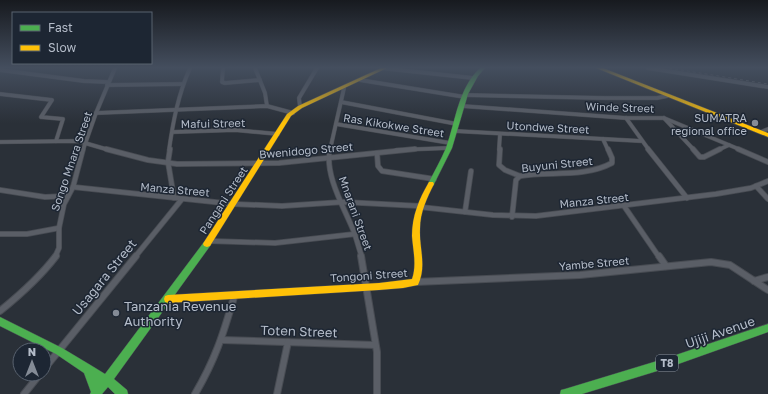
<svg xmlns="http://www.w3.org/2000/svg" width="768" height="394" font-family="'Golos Text',sans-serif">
	<rect width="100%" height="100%" fill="#2a3038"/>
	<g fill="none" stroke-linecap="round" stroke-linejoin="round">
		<g stroke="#484c53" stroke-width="4.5">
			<g id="street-far2">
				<polyline points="223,68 222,82 225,83 260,80"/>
				<polyline points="255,68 265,93 267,106"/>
				<polyline points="381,68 473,78"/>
				<polyline points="648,68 768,87"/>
				<polyline points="0,70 84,81 108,82"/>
				<polyline points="360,80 465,97"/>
				<polyline points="107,85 183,84"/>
				<polyline points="0,94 52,100 41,117 63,119 56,141"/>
				<polyline points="465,95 605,98 657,98 667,96"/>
				<polyline points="341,102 457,124"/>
				<polyline points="462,106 626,118 664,118 741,150"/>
				<polyline points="300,107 299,98 317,68"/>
				<polyline points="96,113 267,106 293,113"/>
				<polyline points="626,118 649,150"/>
				<polyline points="664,118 694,150"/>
				<polyline points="336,124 450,143"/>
				<polyline points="455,131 641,141"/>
				<polyline points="173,132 235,130 278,134"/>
				<polyline points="761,132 768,129"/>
				<polyline points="603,139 608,150"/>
				<polyline points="0,142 78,141 109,150"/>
				<polyline points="83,150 96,113 115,68"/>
				<path d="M169,150c4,-28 9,-55 21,-82"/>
				<polyline points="330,150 344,88"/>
				<polyline points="396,150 448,148"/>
				<polyline points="499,150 500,134"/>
				<polyline points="718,150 729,145"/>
			</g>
		</g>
		<g stroke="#484c53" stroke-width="6">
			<g id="street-far1">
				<polyline points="106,149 148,160 177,164 279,163 415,149"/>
				<polyline points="170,149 168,162 174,198"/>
				<path d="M330,149c-6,26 15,60 24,83 3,8 5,17 8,25"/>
				<polyline points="500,149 499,165 505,170 520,176"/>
				<polyline points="648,149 687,198"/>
				<polyline points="693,149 700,157 704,157 720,149"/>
				<polyline points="738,149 768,162"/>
				<polyline points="377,153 378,166 382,171 434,179"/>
				<polyline points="756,186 768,199"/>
				<polyline points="73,187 233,204 282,206 343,202 420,206"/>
				<polyline points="0,190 45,197 68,196"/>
				<polyline points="624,206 659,257"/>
				<polyline points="420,207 493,215 536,216 716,194 751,188 768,181"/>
				<polyline points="465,212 471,171"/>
				<path d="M512,217l4,-37 4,-4c30,-5 64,2 92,-13v-5l-4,-9"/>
				<polyline points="0,234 27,234 59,228"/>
				<polyline points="210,241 275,243 355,234"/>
				<polyline points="55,257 59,248 59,228 64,204 73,187 83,149"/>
				<polyline points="135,257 182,199"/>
			</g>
		</g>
		<g stroke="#484c53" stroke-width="8">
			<g id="street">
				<polyline points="361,256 377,352 377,394"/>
				<polyline points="659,256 666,266"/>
				<polyline points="754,281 768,277"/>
				<polyline points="415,282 580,275 711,262 730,265 768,290"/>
				<path d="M0,311c21,-17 40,-34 56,-55"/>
				<polyline points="222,340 375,345"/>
				<polyline points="44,369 136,256"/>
				<polyline points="24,394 40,374"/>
				<path d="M195,394c20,-34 28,-59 39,-97"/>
				<polyline points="277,394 288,342"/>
			</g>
		</g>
		<g stroke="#484c53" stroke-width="1">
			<g id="fast">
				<path d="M480,68h5l-7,8 -10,18 -16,54 -19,38h-4l-1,-2c6,-12 13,-24 18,-36 10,-28 12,-59 34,-80z"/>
				<polygon points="207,241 210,242 211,244 210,246 114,379 127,390 128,394 115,394 108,387 102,394 90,394 91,392 84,373 56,354 0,326 0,317 62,348 92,366 105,374 204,242"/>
				<polygon points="768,324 768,332 667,368 582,394 560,394 561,390 565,389 667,358"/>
			</g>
		</g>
		<g stroke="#484c53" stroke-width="1">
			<g id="slow">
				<polygon points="381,68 387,68 302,108 291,116 210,246 207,247 204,246 203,244 204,242 287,114 298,106"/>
				<polygon points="596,68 603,68 768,133 768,137"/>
				<path d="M429,182h4l1,2c-7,14 -14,28 -14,45 -1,19 7,37 -2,56l-15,3 -24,2 -211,13 -3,-1 -1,-3 1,-3 3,-1 211,-12 33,-4c5,-14 1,-29 0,-43 0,-20 7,-37 17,-54z"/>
			</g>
		</g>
		<use href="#street-far2" stroke="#5a5e66" stroke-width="3.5"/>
		<use href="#street-far1" stroke="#5a5e66" stroke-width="4.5"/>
		<use href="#street" stroke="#5a5e66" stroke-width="6"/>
		<use href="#fast" fill="#4caf50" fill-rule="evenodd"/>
		<use href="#slow" fill="#ffc107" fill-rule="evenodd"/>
		<polyline stroke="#595d64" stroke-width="1" stroke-dasharray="3 3" stroke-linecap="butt" points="669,68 768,84"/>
	</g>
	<linearGradient id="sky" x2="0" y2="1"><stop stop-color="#171a1f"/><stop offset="0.55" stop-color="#444e5e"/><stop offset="1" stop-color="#444e5e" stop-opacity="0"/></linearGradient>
	<rect width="768" height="123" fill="url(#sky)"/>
	<g fill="#848b96" stroke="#1d2633" stroke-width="1.5">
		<circle cx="755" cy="123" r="4"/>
		<circle cx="116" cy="313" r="4"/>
	</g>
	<g text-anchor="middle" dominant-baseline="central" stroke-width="3" stroke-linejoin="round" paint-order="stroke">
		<rect fill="#1d2633" stroke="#878f9c" stroke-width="1" x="656" y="355" width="22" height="16" rx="3"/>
		<g font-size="10" font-weight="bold" fill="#b4bcc9">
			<text x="667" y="363">T8</text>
		</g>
		<g font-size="11" fill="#b4bcc9" stroke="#1d2633">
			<text transform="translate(620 107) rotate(2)">Winde Street</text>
			<text transform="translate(213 123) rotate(-1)">Mafui Street</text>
			<text transform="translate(394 125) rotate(9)">Ras Kikokwe Street</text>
			<text transform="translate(548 127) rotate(3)">Utondwe Street</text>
			<text transform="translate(306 150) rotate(-5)">Bwenidogo Street</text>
			<text transform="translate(71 161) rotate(-71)">Songo Mnara Street</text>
			<text transform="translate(557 164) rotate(-6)">Buyuni Street</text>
			<text transform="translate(175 189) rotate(5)">Manza Street</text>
			<text transform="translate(223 200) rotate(-57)">Pangani Street</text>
			<text transform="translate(594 200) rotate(-6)">Manza Street</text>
			<text transform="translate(356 213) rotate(70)">Mnarani Street</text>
			<text transform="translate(594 263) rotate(-5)">Yambe Street</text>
			<text transform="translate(369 275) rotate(-4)">Tongoni Street</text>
		</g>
		<g font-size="11" fill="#b4bcc9" stroke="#1d2633" text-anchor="end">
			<text x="747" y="117">SUMATRA<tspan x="747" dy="13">regional office</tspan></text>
		</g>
		<g font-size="13" fill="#b4bcc9" stroke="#1d2633">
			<text transform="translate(104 277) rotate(-51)">Usagara Street</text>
			<text transform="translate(299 331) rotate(2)">Toten Street</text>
			<text transform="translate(720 332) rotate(-19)">Ujiji Avenue</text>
		</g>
		<g font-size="13" fill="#b4bcc9" stroke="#1d2633" text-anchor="start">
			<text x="124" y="306">Tanzania Revenue<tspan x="124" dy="15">Authority</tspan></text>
		</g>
	</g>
	<rect x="12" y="12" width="140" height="52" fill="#1d2633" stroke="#59626f"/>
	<rect x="20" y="25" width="20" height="6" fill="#4caf50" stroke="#59626f"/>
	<text x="48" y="32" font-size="12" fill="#b4bcc9">Fast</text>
	<rect x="20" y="45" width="20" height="6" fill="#ffc107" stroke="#59626f"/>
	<text x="48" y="52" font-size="12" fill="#b4bcc9">Slow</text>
	<g transform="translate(32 362)"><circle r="19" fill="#1d2633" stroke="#59626f"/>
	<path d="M0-3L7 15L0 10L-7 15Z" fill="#848b96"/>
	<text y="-6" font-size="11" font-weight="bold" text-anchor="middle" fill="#b4bcc9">N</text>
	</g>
</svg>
